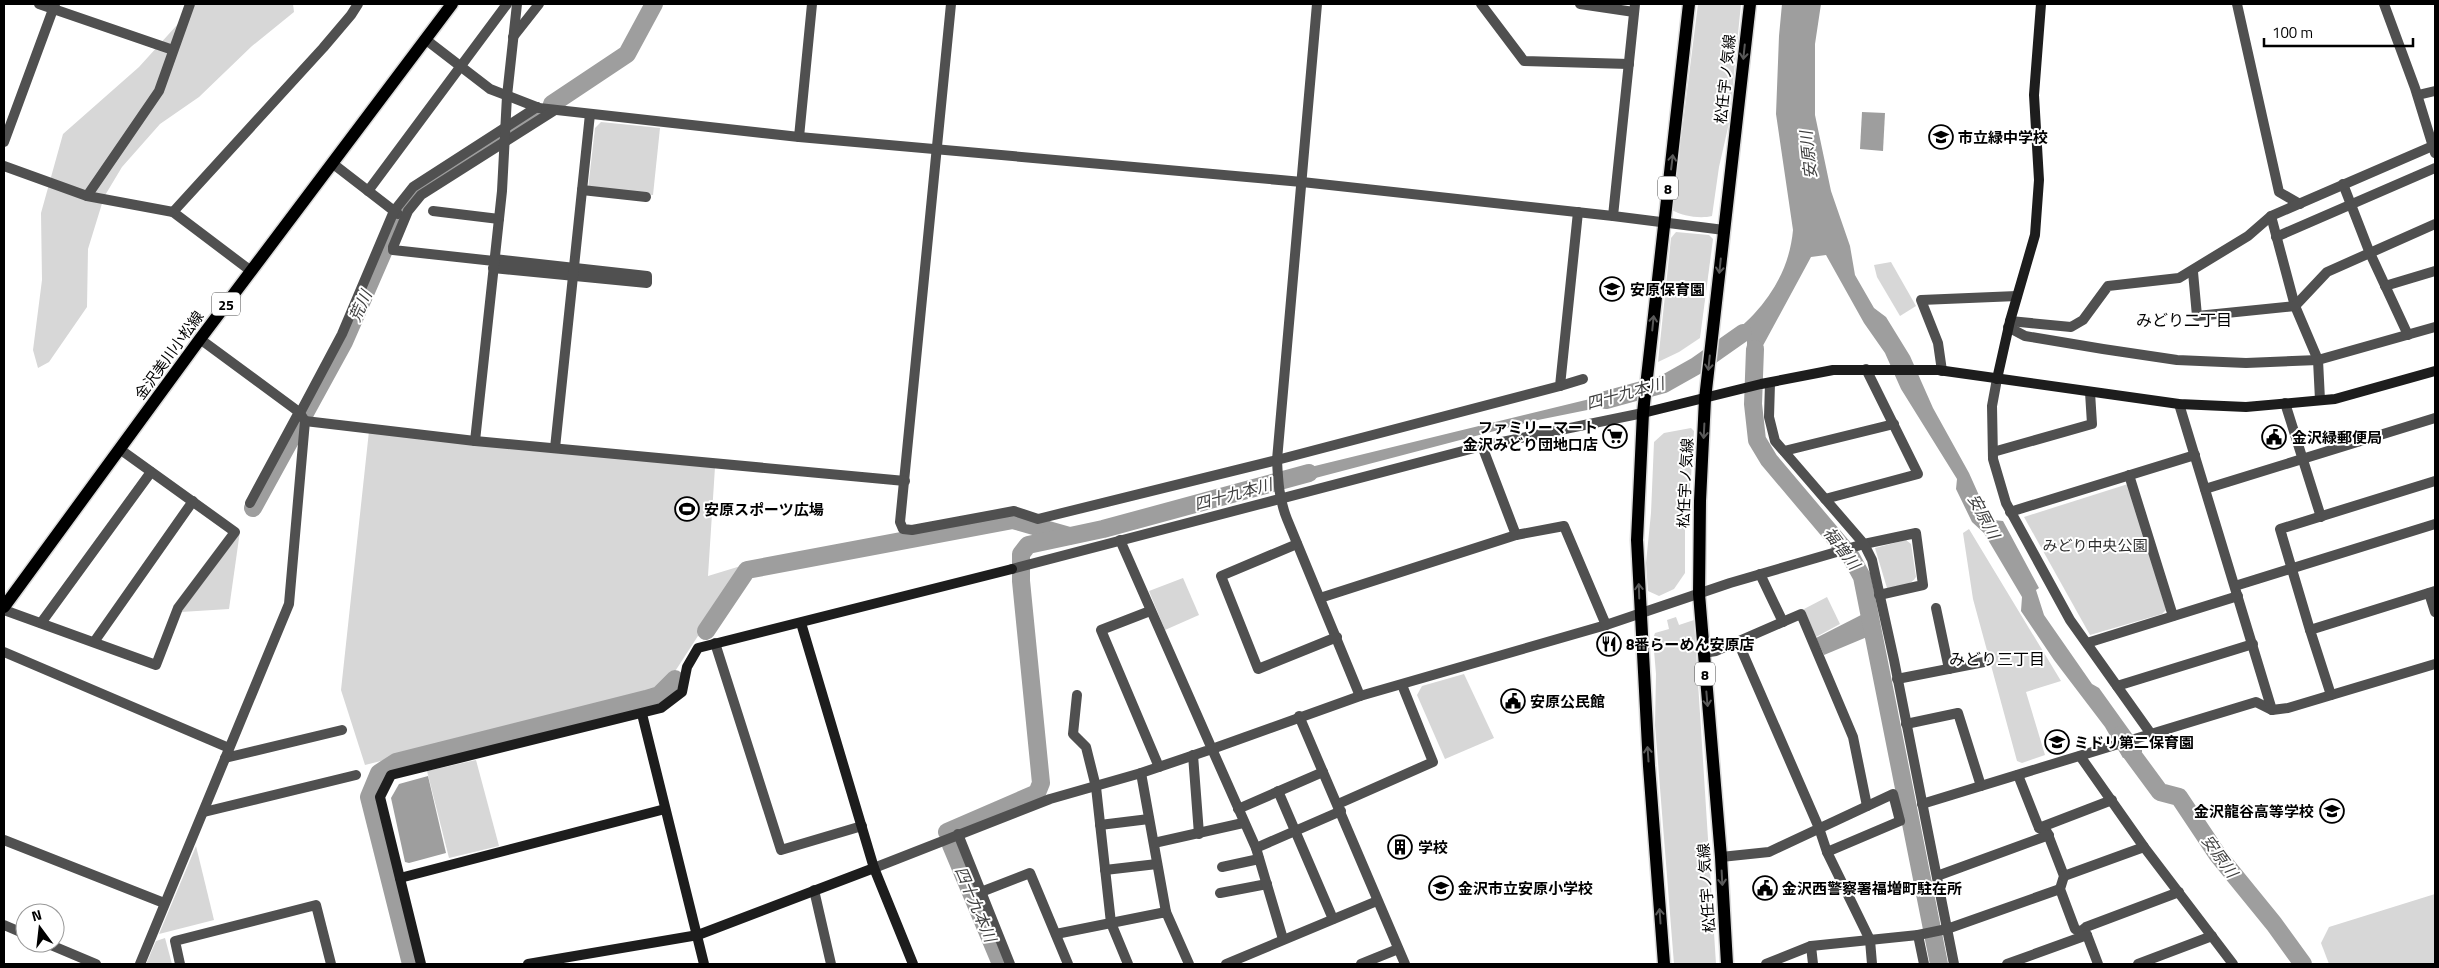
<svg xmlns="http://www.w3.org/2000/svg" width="2439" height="968" font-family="'Titillium Web','Noto Sans JP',sans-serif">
	<rect width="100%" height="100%" fill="#fff"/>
	<g fill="#d7d7d7">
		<polygon points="196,4 293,4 294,12 252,46 199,97 160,124 122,167 104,197 88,249 87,307 49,362 38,368 33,350 42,280 41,213 63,134 139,67"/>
		<path d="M1698,4h43l-12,119 -10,44 -7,49c-12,3 -30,0 -40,-6z"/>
		<polygon points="601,122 660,128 653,195 588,189 595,128"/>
		<polygon points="1676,232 1709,235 1713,239 1700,338 1679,352 1658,362 1671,238"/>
		<polygon points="1891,262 1916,306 1900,316 1877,277 1874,265"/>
		<polygon points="1691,428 1694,431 1691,477 1685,530 1685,573 1674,589 1659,596 1648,591 1646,563 1651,513 1654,442 1664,433"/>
		<polygon points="369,431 715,467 708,576 744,565 672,676 659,691 365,765 341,690"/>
		<polygon points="2128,484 2166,610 2162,614 2090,635 2024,517"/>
		<polygon points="1969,529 2061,681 2026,692 2045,755 2022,763 2017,761 1973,599 1963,533"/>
		<polygon points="240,531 229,609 181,612"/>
		<path d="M1906,540l5,4 5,33c-4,8 -21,12 -29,11l-12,-40z"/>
		<polygon points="1183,578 1199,615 1165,630 1149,591"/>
		<polygon points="1827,597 1840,624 1816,637 1804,609"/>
		<polygon points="1676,617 1679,625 1694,620 1716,964 1674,964 1655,725 1656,674 1653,639 1655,633 1669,629 1667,620"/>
		<polygon points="1464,674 1494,738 1445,759 1417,695 1422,686"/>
		<polygon points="476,760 499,846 449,858 427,771"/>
		<polygon points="196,846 214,920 159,934"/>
		<polygon points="2435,894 2435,964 2329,964 2321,943 2329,927"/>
		<polygon points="165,938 172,964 146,964 156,941"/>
	</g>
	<g fill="#9e9e9e">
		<path d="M1782,4h39l-6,40v71l16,76 19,55 5,29 19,33 12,9 24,39 23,52 36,65 17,38 8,9 9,1 36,67 -3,2 8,25 48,69 7,4 43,60v4l-19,6 -18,-31 -51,-67 -33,-49 1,-14 -38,-64 -12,-11 -16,-33 1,-10 -56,-90 -16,-36 -21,-30 -38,-68 -15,2 -58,107 4,5 -10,5v-33l-6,-2 -11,10 -6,-4c8,-12 20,-20 30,-31 22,-24 36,-51 39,-84l-17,-116 3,-78z"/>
		<polygon points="1862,112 1885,113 1883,151 1860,149"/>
		<polygon points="1695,361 1699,368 1697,371 1657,391 1654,382"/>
		<polygon points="1631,389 1622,403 1533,421 1285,486 1286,473"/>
		<polygon points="1863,614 1867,637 1824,655 1816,638"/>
		<polygon points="428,776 446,853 409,863 405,862 391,798 399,784"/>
	</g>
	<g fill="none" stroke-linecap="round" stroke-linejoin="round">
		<g stroke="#9e9e9e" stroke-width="18">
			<polyline points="552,104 627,54 654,4"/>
			<polyline points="511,131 533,116"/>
			<polyline points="1755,349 1753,404 1757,440 1769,460 1851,557 1862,577 1939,964"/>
			<polyline points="1606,400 1664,384 1696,366 1743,333"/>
			<polyline points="253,508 344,342 401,211 416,191 501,138"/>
			<polyline points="706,631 747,570 1013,520 1069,536"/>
			<polyline points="2121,735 2132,754 2160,792 2179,797 2217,854 2274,924 2303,964"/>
			<polyline points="947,832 1037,793 1041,783 1021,581 1021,554 1028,545 1103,529 1309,473"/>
			<polyline points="951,845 1001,964"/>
			<polyline points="411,964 369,797 379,773 396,762 646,699 659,695 675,679"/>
		</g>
		<g stroke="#dbdbdb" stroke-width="15">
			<g id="primary">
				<polyline points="4,607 200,339 452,4"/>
				<polyline points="1664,964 1649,766 1637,540 1643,413 1689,4"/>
				<polyline points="1727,964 1721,857 1699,594 1700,501 1705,399 1750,4"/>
			</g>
		</g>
		<g stroke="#505050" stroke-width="10">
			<polyline points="39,4 173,50"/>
			<polyline points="951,4 900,522 903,529 912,530 1014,511 1038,519 1277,460 1560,386 1578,212"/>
			<path d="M1317,4l-40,456c1,21 2,39 10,59l73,177 246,-71"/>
			<polyline points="1481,4 1524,61 1629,64"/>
			<polyline points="1580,4 1634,12"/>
			<polyline points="1635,4 1613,216 1724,230"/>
			<polyline points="2237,4 2279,192 2300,204"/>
			<polyline points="2384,4 2415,88 2435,153"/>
			<polyline points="513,37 539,4"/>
			<polyline points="425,39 490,89 539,108 799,137 1302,182 1613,216"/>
			<polyline points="2418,95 2435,91"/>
			<polyline points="799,137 812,4"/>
			<polyline points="4,142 55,4"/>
			<polyline points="332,163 398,214"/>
			<polyline points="4,166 87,196 173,212 251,271"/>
			<polyline points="2343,184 2369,251 2408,335"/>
			<polyline points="582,190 646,197"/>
			<polyline points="368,191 507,4"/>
			<polyline points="87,196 159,91 190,4"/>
			<polyline points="433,211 499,219"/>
			<polyline points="173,212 323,48 351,15 358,4"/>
			<polyline points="2271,216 2295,306 2318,360 2320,400"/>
			<polyline points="2276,237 2435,168"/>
			<polyline points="494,261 393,250 393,247 408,211 421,195 555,110"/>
			<polyline points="493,268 647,283 647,276 494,259"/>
			<polyline points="2193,272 2197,316 2295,306 2327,272 2435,224"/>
			<polyline points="2385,286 2435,271"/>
			<polyline points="2010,321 2071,327 2083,320 2108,286 2179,278 2248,236 2271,216 2435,145"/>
			<polyline points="2008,327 2025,336 2103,349 2177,360 2246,363 2318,360 2435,327"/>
			<polyline points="1942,371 1938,343 1921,300 2017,296"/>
			<polyline points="1997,379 1992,406 1993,459 2006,503 2070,620 2151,734 2256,702 2272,710 2288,708 2435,664"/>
			<polyline points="1770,383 1769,417 1775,441 1864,544 1916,533 1923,585 1879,595"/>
			<polyline points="1560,386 1583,379"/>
			<polyline points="2285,403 2321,517"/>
			<polyline points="2179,404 2272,710"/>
			<polyline points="300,413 342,334 394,211 413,187 537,107"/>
			<polyline points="305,421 475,441 905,481"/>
			<polyline points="475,441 502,191 507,96 517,4"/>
			<polyline points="1482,446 1516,535 1564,526 1606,625 1730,583 1864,544 1872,560 1894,660 1954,964"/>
			<polyline points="555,448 590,114"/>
			<polyline points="1784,451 1894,424"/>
			<polyline points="1993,452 2092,424 2090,392"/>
			<polyline points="2129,475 2173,616"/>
			<polyline points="2205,489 2435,418"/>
			<polyline points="1825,499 1918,474 1866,369"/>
			<polyline points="250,503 299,412"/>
			<polyline points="2010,512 2195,455"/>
			<polyline points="1297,544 1221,576 1258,669 1337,637"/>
			<polyline points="1012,569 1482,446 1643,413"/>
			<polyline points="1760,574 1783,622"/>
			<polyline points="2235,586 2435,524"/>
			<polyline points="2429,593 2435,612"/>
			<polyline points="1320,598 1516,535"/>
			<polyline points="1936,608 1949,669"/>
			<polyline points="4,610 156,665 178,608 235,532 121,450"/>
			<polyline points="1150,611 1101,630 1159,767"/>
			<polyline points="41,623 151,472"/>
			<polyline points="2310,630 2280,529 2435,481"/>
			<polyline points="94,642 193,501"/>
			<polyline points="1738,642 1819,828 1827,852 1870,940 1872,964"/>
			<polyline points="715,643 781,850 862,826"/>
			<polyline points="2087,643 2238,596"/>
			<polyline points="4,652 229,748"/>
			<polyline points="1703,653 1716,651 1801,614 1853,737 1867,806"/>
			<polyline points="1897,679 1984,662"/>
			<polyline points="2117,686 2253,644"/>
			<polyline points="1077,695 1073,734 1086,747 1096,787 1111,923 1128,964"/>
			<polyline points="2331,695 2310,630 2435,591"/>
			<polyline points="1299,716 1405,964"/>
			<polyline points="1906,724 1958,713 1981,786"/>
			<polyline points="1193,755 1199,834"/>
			<polyline points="2080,756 2144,847 2233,964"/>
			<polyline points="225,758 342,730"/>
			<polyline points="1141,773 1166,912"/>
			<polyline points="2018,775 2039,828 2047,832 2064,876 2060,889 2075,929 2087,935 2098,964"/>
			<polyline points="1278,791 1333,919"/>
			<polyline points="1338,804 1433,762 1402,685"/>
			<polyline points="1922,804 2151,734"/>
			<polyline points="1238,809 1323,772"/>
			<polyline points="204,812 356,775"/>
			<polyline points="1100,825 1149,819"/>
			<polyline points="2039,828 2112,800"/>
			<polyline points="958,834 1010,964"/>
			<polyline points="4,840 164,903"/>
			<polyline points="1154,843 1243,823"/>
			<polyline points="1256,848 1341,811"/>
			<polyline points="1721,857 1769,852 1893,794 1900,821 1827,852"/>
			<polyline points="1222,867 1259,859"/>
			<polyline points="874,868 1050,799 1141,773 1212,749 1120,540"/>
			<polyline points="1105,870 1157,864"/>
			<polyline points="1937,876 2049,835"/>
			<polyline points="2064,876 2144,847"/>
			<polyline points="814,890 831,964"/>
			<polyline points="981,892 1030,873 1068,964"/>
			<polyline points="1220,893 1267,884"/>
			<polyline points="4,925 25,934"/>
			<polyline points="2080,932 2086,927 2179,892"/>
			<polyline points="1056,934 1166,912 1189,964"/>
			<polyline points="1918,935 1947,929 2060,889"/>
			<polyline points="1283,939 1256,848 1212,749 1360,696"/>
			<polyline points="46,943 96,964"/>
			<polyline points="1811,946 1813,964"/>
			<polyline points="140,964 289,604 305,421 299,412 200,339"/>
			<polyline points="180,964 175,941 316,905 331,964"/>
			<polyline points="1226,964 1377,901"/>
			<polyline points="1361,964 1398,949"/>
			<polyline points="1766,964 1811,946 1918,935 1924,964"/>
			<polyline points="2007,964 2087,935"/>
			<polyline points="2138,964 2212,936"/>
		</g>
		<g stroke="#1d1d1d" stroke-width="10">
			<polyline points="1997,379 2010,321 2035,235 2039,180 2034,95 2041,4"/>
			<polyline points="1643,413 1761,384 1833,370 1938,370 2179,404 2246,407 2335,399 2435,371"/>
			<polyline points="801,623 874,868 913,964"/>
			<polyline points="642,714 704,964"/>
			<polyline points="400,878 665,809"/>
			<polyline points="421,964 380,797 391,775 661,708 682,692 687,667 698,648 1012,569"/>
			<polyline points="528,964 698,935 874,868"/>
		</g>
		<use href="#primary" stroke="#000" stroke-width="12"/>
	</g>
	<defs><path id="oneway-shaft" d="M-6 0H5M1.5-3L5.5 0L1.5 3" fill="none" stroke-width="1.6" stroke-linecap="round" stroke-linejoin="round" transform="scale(1.25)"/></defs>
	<g stroke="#595959">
		<use href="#oneway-shaft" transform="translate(1744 52) rotate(96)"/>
		<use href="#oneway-shaft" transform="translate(1672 162) rotate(-83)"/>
		<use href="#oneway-shaft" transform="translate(1720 266) rotate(96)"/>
		<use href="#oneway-shaft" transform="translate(1653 323) rotate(-84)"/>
		<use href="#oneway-shaft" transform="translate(1709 363) rotate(96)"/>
		<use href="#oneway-shaft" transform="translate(1704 431) rotate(93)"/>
		<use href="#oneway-shaft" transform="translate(1639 591) rotate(-92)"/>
		<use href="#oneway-shaft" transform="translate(1707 699) rotate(85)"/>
		<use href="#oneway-shaft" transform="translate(1648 754) rotate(-94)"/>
		<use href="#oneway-shaft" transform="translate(1722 878) rotate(87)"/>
		<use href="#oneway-shaft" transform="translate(1660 916) rotate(-94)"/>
	</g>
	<defs>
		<g id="school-ring" transform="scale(1.25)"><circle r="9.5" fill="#fff" stroke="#000" stroke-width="1.5"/><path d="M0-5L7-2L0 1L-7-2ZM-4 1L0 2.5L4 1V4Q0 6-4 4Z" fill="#000"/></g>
		<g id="supermarket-ring" transform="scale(1.25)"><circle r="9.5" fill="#fff" stroke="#000" stroke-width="1.5"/><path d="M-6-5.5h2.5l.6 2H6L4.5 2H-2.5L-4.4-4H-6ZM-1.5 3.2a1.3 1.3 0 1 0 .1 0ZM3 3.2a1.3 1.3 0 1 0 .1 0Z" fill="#000"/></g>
		<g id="civic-ring" transform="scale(1.25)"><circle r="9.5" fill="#fff" stroke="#000" stroke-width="1.5"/><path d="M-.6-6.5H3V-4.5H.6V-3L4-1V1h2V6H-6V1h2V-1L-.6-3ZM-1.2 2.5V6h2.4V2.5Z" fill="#000"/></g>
		<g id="stadium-ring" transform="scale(1.25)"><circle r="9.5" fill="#fff" stroke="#000" stroke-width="1.5"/><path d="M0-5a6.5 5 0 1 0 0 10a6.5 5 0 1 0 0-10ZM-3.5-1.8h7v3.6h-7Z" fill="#000"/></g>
		<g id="restaurant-ring" transform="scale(1.25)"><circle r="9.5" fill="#fff" stroke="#000" stroke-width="1.5"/><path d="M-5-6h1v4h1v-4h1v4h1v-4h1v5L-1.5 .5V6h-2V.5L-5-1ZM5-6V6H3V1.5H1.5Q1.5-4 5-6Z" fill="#000"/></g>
		<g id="building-ring" transform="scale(1.25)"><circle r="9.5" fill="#fff" stroke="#000" stroke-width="1.5"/><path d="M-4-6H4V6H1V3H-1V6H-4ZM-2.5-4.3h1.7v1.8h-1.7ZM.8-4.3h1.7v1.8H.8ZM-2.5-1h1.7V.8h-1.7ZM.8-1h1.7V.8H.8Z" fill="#000"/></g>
	</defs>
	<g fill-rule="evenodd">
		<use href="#school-ring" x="1941" y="137"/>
		<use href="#school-ring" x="1612" y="289"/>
		<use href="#supermarket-ring" x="1615" y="436"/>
		<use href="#civic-ring" x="2274" y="437"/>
		<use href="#stadium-ring" x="687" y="509"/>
		<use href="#restaurant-ring" x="1609" y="644"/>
		<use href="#civic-ring" x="1513" y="701"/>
		<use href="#school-ring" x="2057" y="742"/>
		<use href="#school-ring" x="2332" y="811"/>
		<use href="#building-ring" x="1400" y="847"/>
		<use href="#school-ring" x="1441" y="888"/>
		<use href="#civic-ring" x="1765" y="888"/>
	</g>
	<g text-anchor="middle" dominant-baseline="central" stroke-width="4" stroke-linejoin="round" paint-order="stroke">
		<g fill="#fff" stroke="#4c4c4c" stroke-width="1">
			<rect x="1658" y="176.5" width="20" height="23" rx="4"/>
			<rect x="212" y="292.5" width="28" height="23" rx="4"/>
			<rect x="1695" y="662.5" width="20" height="23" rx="4"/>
		</g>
		<g font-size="14" font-weight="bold" fill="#000">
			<text x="1668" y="188">8</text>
			<text x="226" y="304">25</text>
			<text x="1705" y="674">8</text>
		</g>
		<g font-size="15" fill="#000" stroke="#fff">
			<text transform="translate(1725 79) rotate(-84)">松任宇ノ気線</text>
			<text transform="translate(169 355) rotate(-54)">金沢美川小松線</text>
			<text transform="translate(1685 483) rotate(-87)">松任宇ノ気線</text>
			<text transform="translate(1706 888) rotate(-94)">松任宇ノ気線</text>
		</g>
		<g font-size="15" font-weight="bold" fill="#000" stroke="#fff" text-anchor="start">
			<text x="1958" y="137">市立緑中学校</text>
			<text x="1630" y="289">安原保育園</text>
			<text x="1598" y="427" text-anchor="end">ファミリーマート<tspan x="1598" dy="17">金沢みどり団地口店</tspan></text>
			<text x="2292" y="437">金沢緑郵便局</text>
			<text x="704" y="509">安原スポーツ広場</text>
			<text x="1626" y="644">8番らーめん安原店</text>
			<text x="1530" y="701">安原公民館</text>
			<text x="2074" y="742">ミドリ第二保育園</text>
			<text x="2314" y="811" text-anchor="end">金沢龍谷高等学校</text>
			<text x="1418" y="847">学校</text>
			<text x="1458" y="888">金沢市立安原小学校</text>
			<text x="1782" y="888">金沢西警察署福増町駐在所</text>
		</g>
		<g font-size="15" fill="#2e2e2e" stroke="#fff">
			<text x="2095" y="545">みどり中央公園</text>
		</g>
		<g font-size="16" font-style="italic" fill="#3f3f3f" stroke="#fff">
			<text transform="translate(1808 155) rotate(-96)">安原川</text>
			<text transform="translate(360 306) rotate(-66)">荒川</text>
			<text transform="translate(1625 393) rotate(-15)">四十九本川</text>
			<text transform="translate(1233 494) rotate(-15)">四十九本川</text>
			<text transform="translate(1984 516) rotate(62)">安原川</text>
			<text transform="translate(1842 548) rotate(53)">福増川</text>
			<text transform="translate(2220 856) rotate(54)">安原川</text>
			<text transform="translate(976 904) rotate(67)">四十九本川</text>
		</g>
		<g font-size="16" fill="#000" stroke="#fff">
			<text x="2184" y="320">みどり二丁目</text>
			<text x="1997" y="659">みどり三丁目</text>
		</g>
	</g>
	<rect width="2439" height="968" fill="none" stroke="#000000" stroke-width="10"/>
	<g transform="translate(40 928) rotate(345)"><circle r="24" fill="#ffffff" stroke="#999999"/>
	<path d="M0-4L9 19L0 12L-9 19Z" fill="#000000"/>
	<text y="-8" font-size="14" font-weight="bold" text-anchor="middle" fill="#000000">N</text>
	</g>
	<path d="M2264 38v8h149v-8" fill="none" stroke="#000000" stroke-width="2.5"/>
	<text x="2272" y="38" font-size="15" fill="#000000" stroke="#ffffff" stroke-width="4" paint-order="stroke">100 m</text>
</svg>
